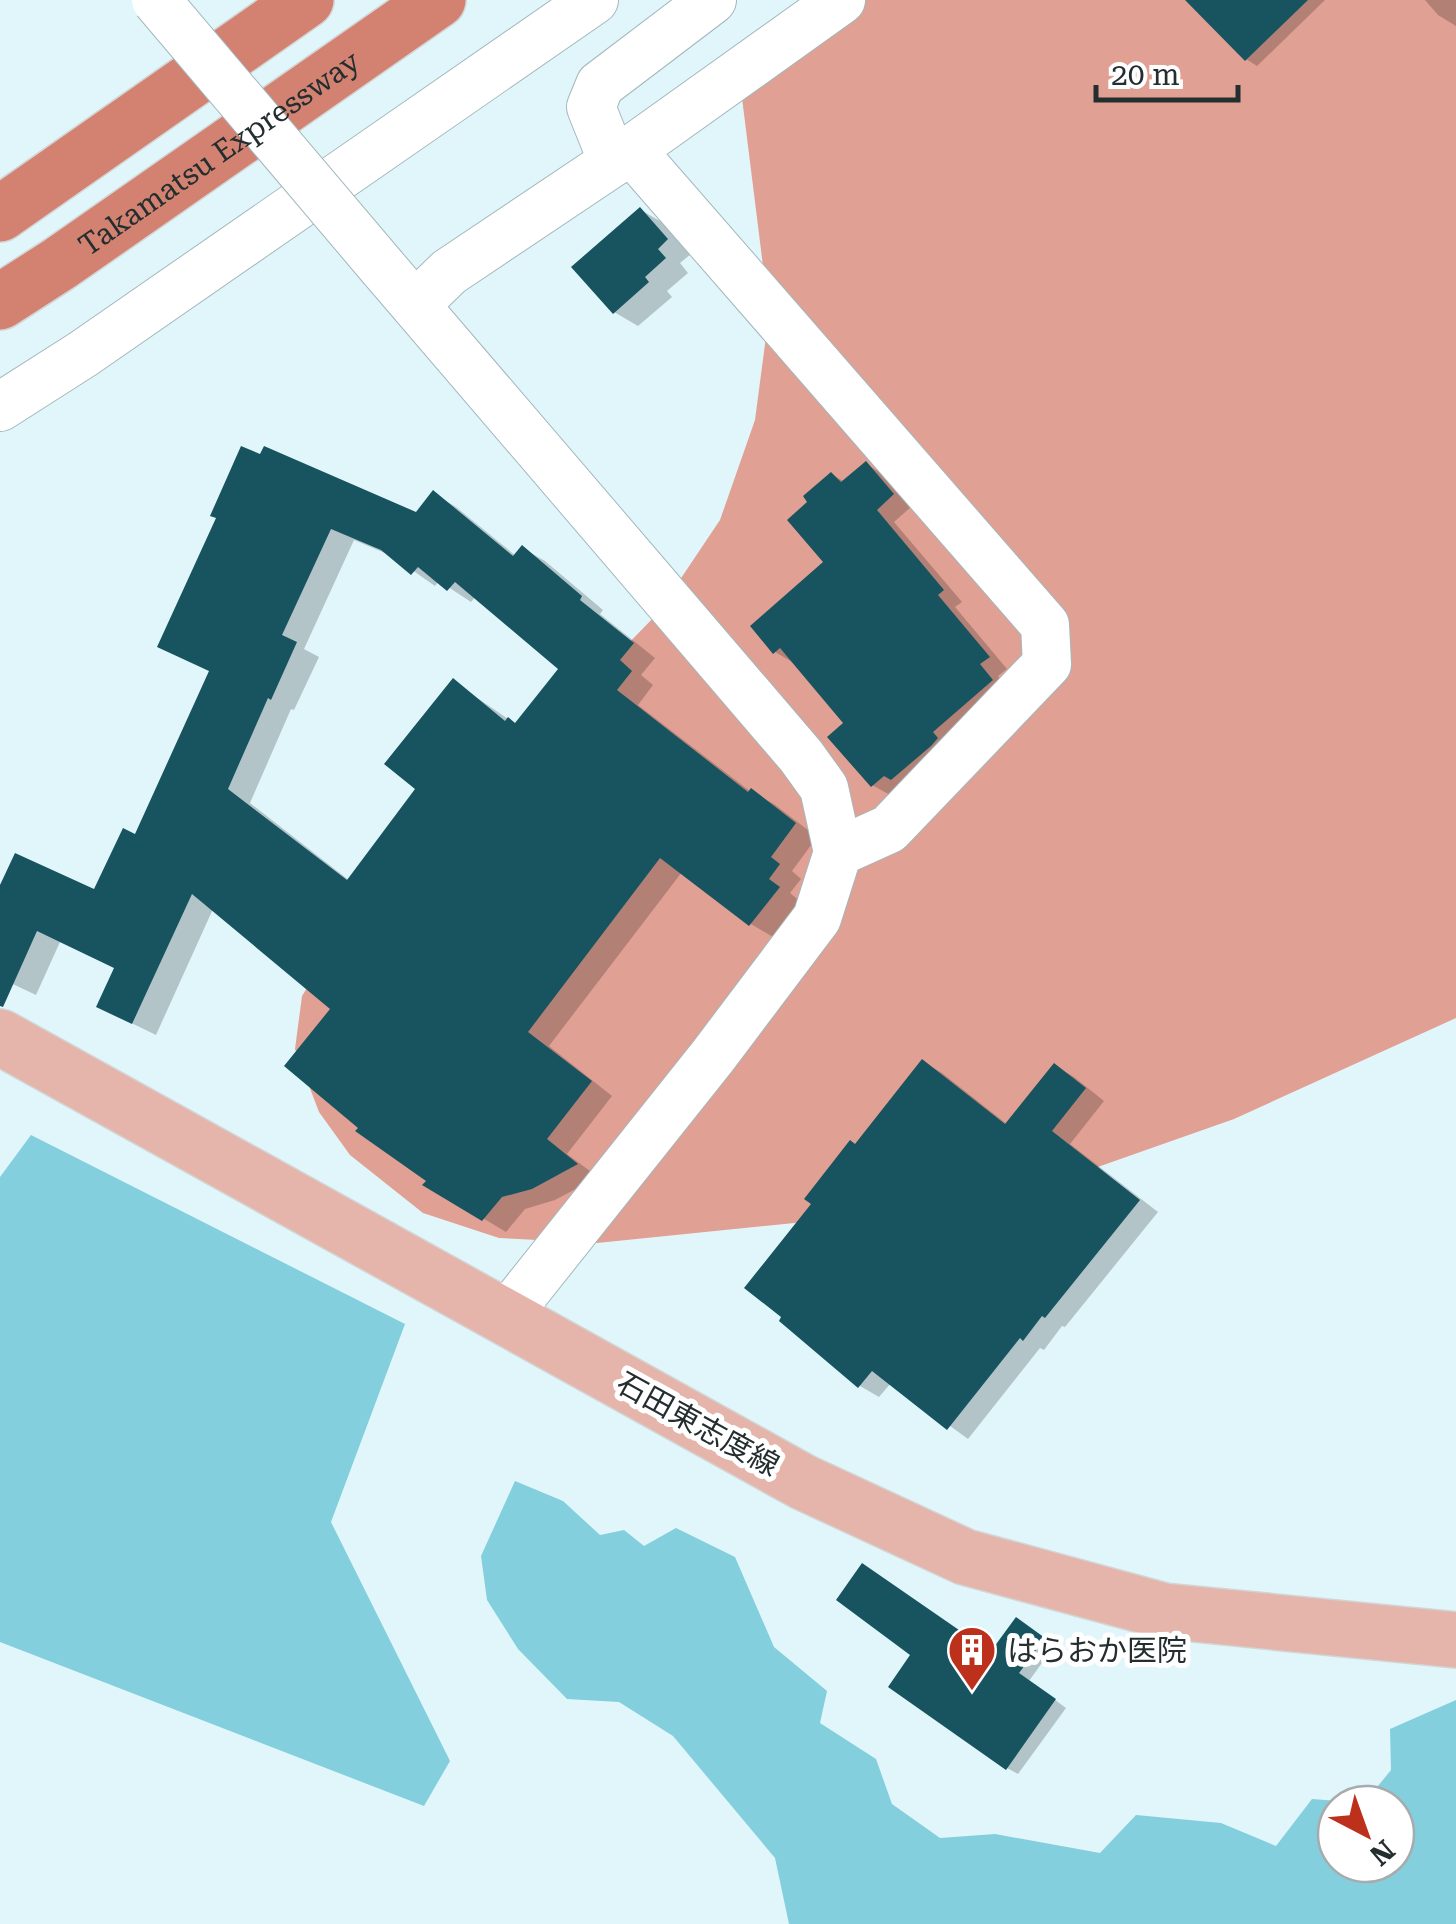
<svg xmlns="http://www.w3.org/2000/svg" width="1456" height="1924" font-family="'Roboto Serif','Noto Sans JP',serif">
	<rect width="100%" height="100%" fill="#e0f6fb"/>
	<polygon fill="#e0a094" points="840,0 1456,0 1456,1018 1234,1119 1075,1175 844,1218 597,1243 499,1238 423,1213 350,1155 319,1112 295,1049 302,996 343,930 451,826 657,614 720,520 755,420 769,314 740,82"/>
	<g fill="#83cfdd" fill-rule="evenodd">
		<polygon points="31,1135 405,1324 331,1522 450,1761 424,1806 0,1642 0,1177"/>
		<path d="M515,1481l48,20 37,34 24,-5 20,16 32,-18 59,29 39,90 53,44 -7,32 56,36 16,45 48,34 55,-4 105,19 36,-38 85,8 55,23 36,-47 52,4 27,-33 -1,-41 66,-29v224h-667l-14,-66 -102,-122 -54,-34 -52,-3 -49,-50 -31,-49 -6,-44zM1396,1804v60h-60v-60z"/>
	</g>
	<g fill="#0003" fill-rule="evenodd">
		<polygon points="1189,0 1325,0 1257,66 1246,59"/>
		<polygon points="1425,0 1456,0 1456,26 1438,15"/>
		<polygon points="641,210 665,224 691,254 680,263 688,273 667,291 672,297 638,326 614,312"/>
		<polygon points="866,464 886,476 912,506 894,522 962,602 955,607 1007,669 998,676 1011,692 892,796 872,785 846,723 794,663 775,652 827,562 811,502 832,475 845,482"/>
		<path d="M434,494l22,13 60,49 6,-8 23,13 58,49 -3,4 55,44 -14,17 12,10 -15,20 113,87 23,12 43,33 -25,34 9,8 -11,14 11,9 -28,35 -22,-13 -69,-52 -133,174 63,50 -45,58 31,23 -43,23 -30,9 -19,23 -80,-48 3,-4 -95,-172 -121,-99 -57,126 -35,-17 -4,-49 -57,-27 -24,53 -36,-17v-94l96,8 40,-55 75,-165 -51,-26 59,-128 198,-3zM354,540l38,16 43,30 4,-5 32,21 5,-6 86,72 -45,57 -63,-43 -35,107 -69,92 -100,-78 41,-94 3,1 25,-53 -15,-8z"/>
		<polygon points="923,1062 942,1073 1008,1125 1055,1066 1074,1077 1104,1101 1070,1144 1158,1212 1065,1327 1062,1326 1044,1350 1040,1348 968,1439 891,1383 879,1397 860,1386 782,1320 857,1147"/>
		<polygon points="1028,1627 1054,1646 1029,1681 1066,1708 1018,1774 1007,1768 973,1641 996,1649"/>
	</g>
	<g fill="#17545f" fill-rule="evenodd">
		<polygon points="1185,0 1308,0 1245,61"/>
		<polygon points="640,207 668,239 658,249 666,258 645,277 649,282 613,314 571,267"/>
		<path d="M241,446l19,8 4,-8 152,66 17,-22 80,66 9,-11 60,51 -2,4 54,43 -14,17 12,11 -15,19 131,102 3,-4 45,35 -25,34 9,7 -11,15 11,8 -31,39 -89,-68 -132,174 64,49 -45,58 31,25 -46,25 -30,8 -20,24 -60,-36 4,-4 -71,-50 3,-3 -74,-62 46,-57 -138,-115 -60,130 -36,-17 18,-39 -77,-37 -34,76 -3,-1v-121l15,-32 79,36 29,-61 12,6 74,-163 -52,-24 59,-129 -6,-2zM331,529l50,21 30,25 7,-8 29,24 8,-9 103,87 -43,54 -7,-6 -3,4 -52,-43 -69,86 31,25 -68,91 -119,-91 40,-91 3,2 26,-58 -15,-7z"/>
		<polygon points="866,461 894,494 877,510 944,590 938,595 990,657 980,664 993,680 933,732 938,738 931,746 891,780 884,776 871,787 827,737 843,723 780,648 773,654 750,626 823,562 787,520 807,502 803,496 831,472 841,482"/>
		<polygon points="922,1059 1005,1124 1054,1063 1086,1088 1052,1131 1140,1200 1045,1318 1042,1316 1023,1341 1020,1338 947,1430 872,1371 858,1388 779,1321 781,1317 744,1288 811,1204 804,1199 850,1140 855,1144"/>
		<polygon points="862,1563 972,1639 975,1634 994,1647 1016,1617 1045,1638 1019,1673 1056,1699 1006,1770 888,1687 910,1655 836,1600"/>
	</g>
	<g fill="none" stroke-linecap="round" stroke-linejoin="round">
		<g stroke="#a3b8bd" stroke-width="50">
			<g id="minor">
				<polyline points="631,150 1045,625 1047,664 889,829 838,852"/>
				<polyline points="613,162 591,107 600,85 712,0"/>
				<polyline points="383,268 801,756 824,788 838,852 817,918 713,1056 506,1316"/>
				<polyline points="415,305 449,272 631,150 841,0"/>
				<polyline points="0,407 83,354 594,0"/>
			</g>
		</g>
		<g stroke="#d3d5d5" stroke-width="58">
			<polyline id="major" points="0,1037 803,1482 965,1557 1164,1611 1456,1640"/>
		</g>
		<g stroke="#d3d5d5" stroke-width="58">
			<g id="highway">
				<polyline points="0,214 306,0"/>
				<path id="s1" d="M0,302l59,-38 379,-264"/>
			</g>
		</g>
		<use href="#minor" stroke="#fff" stroke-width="48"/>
		<use href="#major" stroke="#e5b4aa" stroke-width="55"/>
		<use href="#highway" stroke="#d38272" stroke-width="55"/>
		<g stroke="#a3b8bd" stroke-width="50" stroke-linecap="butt">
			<polyline id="minor-bridge" points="156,0 383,268"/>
		</g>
		<use href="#minor-bridge" stroke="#fff" stroke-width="48"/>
	</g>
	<defs>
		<g id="building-pin" transform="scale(2.5)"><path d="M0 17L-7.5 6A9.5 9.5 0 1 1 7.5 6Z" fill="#bd311c" stroke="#fff"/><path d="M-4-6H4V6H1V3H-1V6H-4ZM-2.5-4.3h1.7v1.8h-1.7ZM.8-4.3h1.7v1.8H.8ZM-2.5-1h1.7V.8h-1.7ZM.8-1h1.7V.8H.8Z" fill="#fff"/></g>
	</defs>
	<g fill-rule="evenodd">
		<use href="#building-pin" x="972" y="1650"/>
	</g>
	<g text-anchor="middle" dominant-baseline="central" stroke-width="10" stroke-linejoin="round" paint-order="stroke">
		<g font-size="30" fill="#252e2f" stroke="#fff">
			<text stroke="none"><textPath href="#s1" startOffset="265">Takamatsu Expressway</textPath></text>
			<text transform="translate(698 1424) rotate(29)">石田東志度線</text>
		</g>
		<g font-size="30" fill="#252e2f" stroke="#fff" text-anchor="start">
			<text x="1007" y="1650">はらおか医院</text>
		</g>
	</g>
	<g transform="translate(1366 1834) rotate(139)"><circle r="48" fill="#ffffff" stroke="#a8abac" stroke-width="2.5"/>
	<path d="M0-8L18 38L0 25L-18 38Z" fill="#bd311c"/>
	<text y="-15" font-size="28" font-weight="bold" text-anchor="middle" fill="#252e2f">N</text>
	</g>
	<path d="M1096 85v15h142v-15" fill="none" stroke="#252e2f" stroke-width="5"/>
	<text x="1111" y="85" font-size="30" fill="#252e2f" stroke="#ffffff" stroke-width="8" paint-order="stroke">20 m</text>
</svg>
